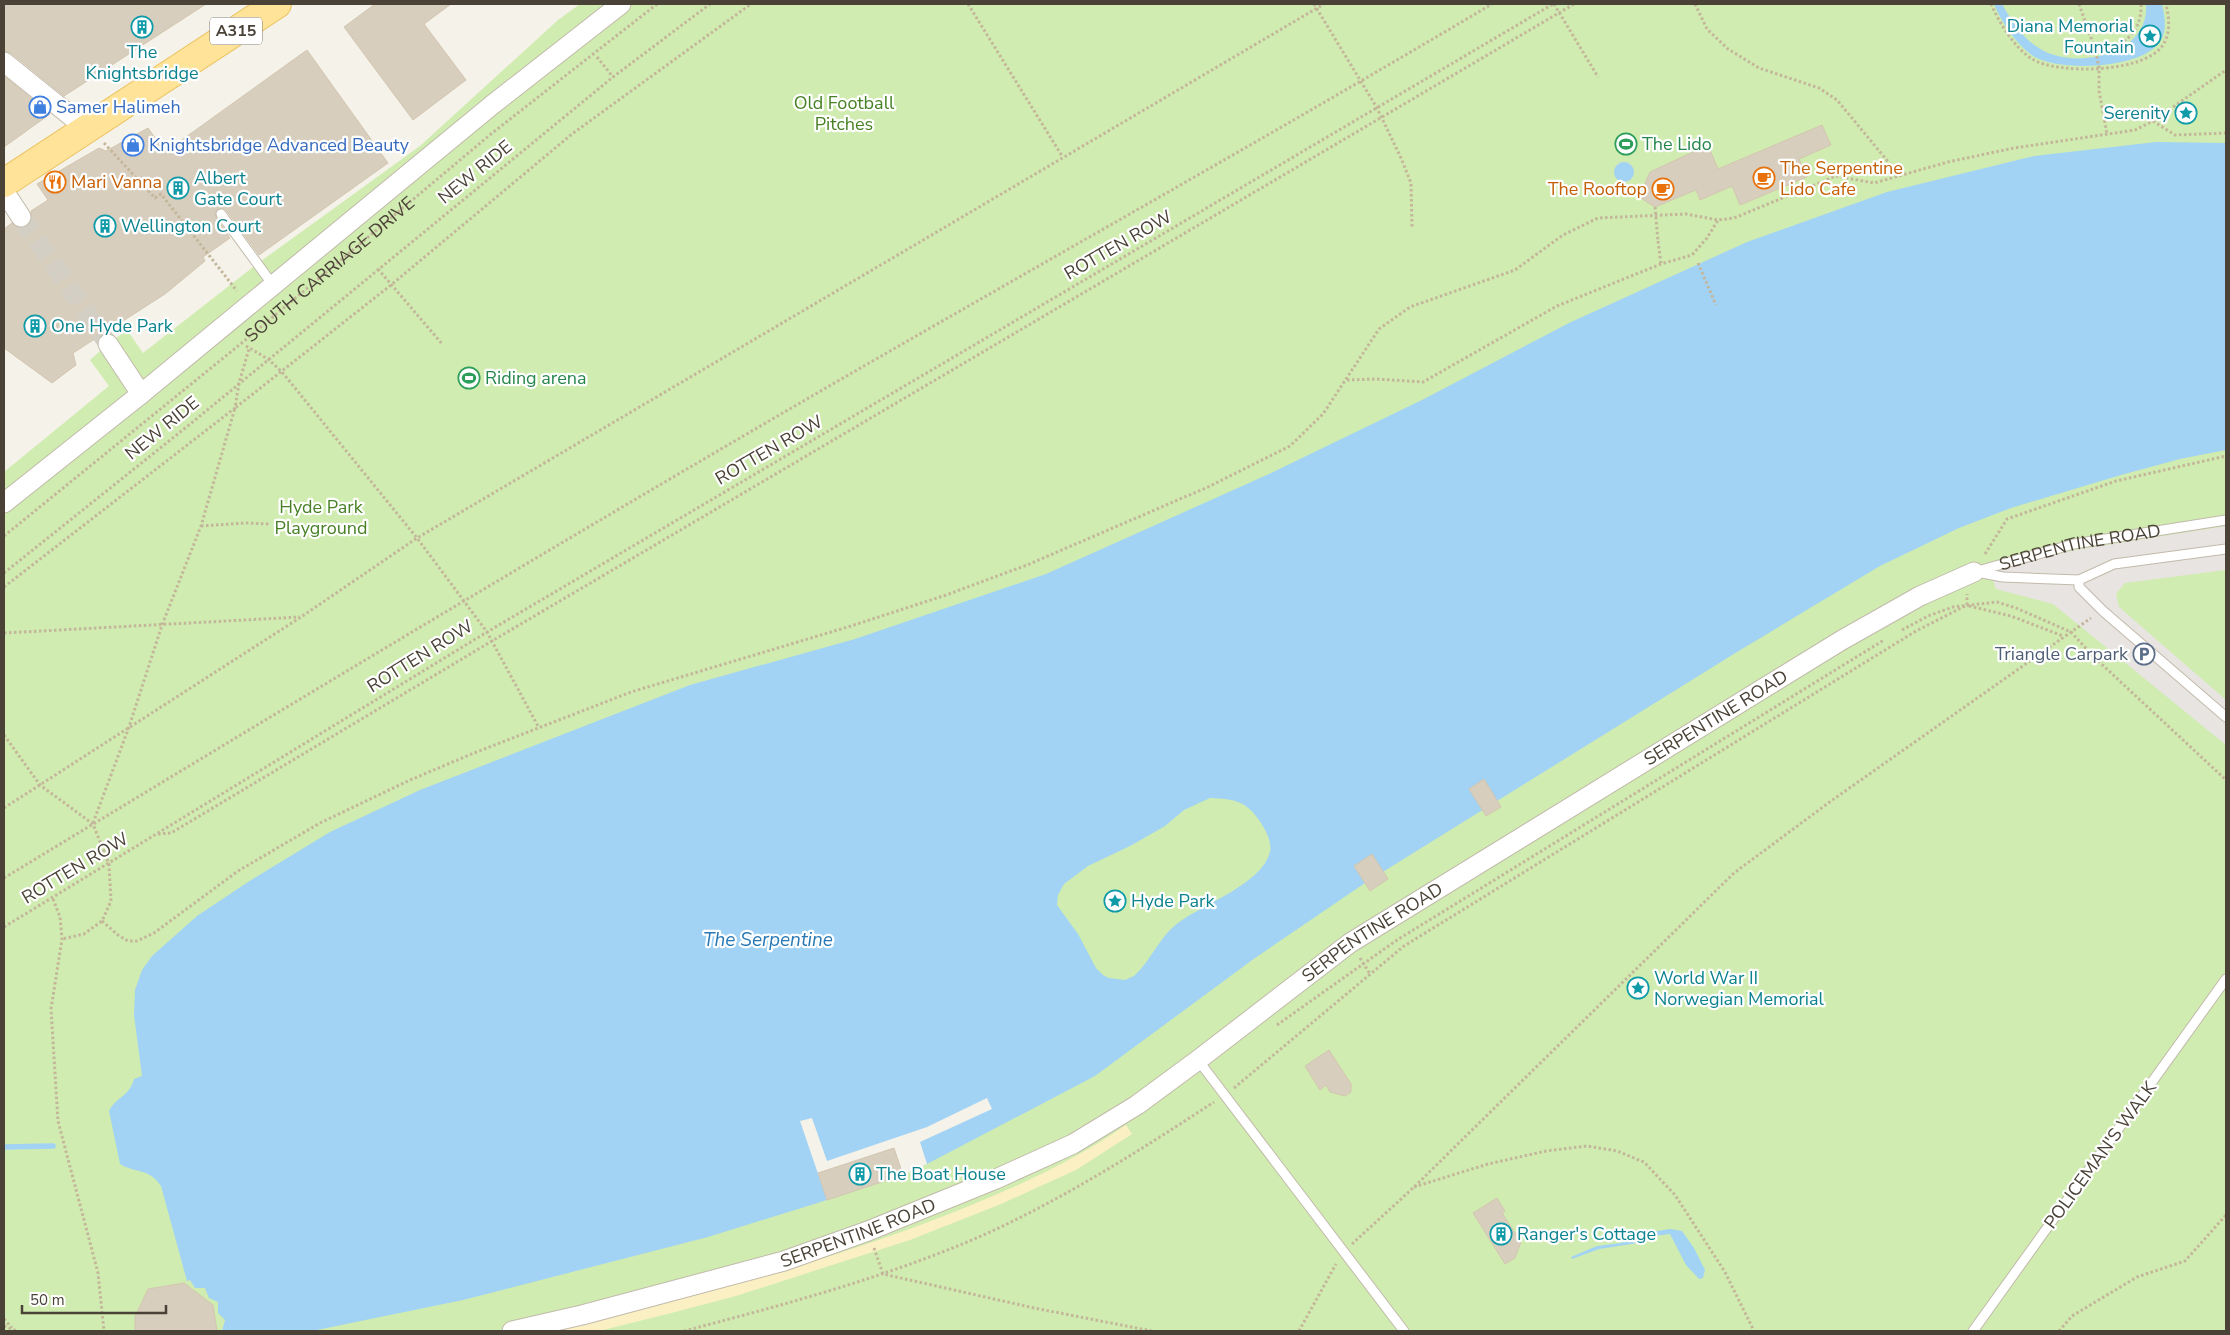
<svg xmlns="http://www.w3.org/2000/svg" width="2230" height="1335" font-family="'Nunito Sans',sans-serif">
	<rect width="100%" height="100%" fill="#f5f2e9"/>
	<polygon fill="#d0ecb0" points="580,4 2226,4 2226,1331 4,1331 4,472 109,386 90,360 108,344 127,330 143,353 257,264 420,146 558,20"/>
	<path fill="#fbf0c3" d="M1126,1125l6,9 -56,36 -75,34 -91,36 -174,56 -61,16 -76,19h-41c118,-30 235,-60 349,-101 76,-28 152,-59 219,-105z"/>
	<polygon fill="#e7e4e1" points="2226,526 2226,570 2125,583 2116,594 2119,607 2226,700 2226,745 2053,604 1996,589 1990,571 2075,550"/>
	<g fill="#a2d3f5" fill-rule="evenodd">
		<path d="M1994,4h8c10,18 22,36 40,46 36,20 108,4 104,-46h16c3,13 6,29 -4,40 -20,25 -99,28 -125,12 -17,-12 -31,-33 -39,-52z"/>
		<path d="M2156,142l70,1v307l-46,9 -59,16 -110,33 -52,20 -79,38 -143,86 -372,231 -110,75 -160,118 -168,88 -24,11 -76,25 -119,37 -245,63 -151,31h-90l3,-11 -7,-7v-11l-9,-4 -4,-10h-10l-5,-8 -3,1 -26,-95c-13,-19 -25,-12 -41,-22l-11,-53c8,-15 20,-14 25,-32l8,-3 -8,-61 1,-25 7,-20 10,-14 45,-40 51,-34 82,-50 90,-42 270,-105 165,-46 191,-65 223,-100 155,-75 145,-76 178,-81 140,-50 147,-36zM1210,798c25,1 37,3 51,25 5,8 11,19 9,29 -8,32 -67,52 -92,71 -19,14 -27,38 -44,53l-9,4 -16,-2 -6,-3 -7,-7 -18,-34 -21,-29 1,-10 6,-11 24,-18 44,-21 33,-19 19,-16z"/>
		<circle cx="1624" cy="172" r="10"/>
		<polygon points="1670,1229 1682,1231 1694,1248 1705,1270 1703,1278 1699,1279 1686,1265 1670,1234 1653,1236 1638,1243 1599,1249 1572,1259 1571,1257 1597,1246 1621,1243 1651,1232"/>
	</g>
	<polygon fill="#f5f2e9" points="987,1098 992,1109 920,1142 927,1164 903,1175 827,1200 800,1121 812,1118 827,1161 927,1127"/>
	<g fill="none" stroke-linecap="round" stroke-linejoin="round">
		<polyline stroke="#a2d3f5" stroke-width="5.5" points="4,1147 53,1146"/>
	</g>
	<g fill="#d8cebe" stroke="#d3c6b0">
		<polygon points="4,4 206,4 64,96 11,53 4,51"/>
		<polygon points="375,4 451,4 424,24 466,80 413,120 344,27"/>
		<polygon points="307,50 388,163 259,255 226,210 223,208 218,209 215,212 216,217 230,238 203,257 205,261 165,294 73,353 76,365 52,383 4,348 4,229 12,223 22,228 31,222 31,211 48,200 37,184 99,148 106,151 148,128 165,152"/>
		<polygon points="4,76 50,114 4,147"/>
		<polygon points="1822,125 1831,145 1799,159 1807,177 1740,205 1732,186 1700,200 1696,190 1655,207 1639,197 1650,172 1708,145 1718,169"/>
		<polygon points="1484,779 1501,807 1486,816 1469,789"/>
		<polygon points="1372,854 1388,879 1370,891 1354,866"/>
		<polygon points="1329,1050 1351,1084 1351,1092 1345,1096 1330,1092 1326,1085 1320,1090 1305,1066"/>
		<polygon points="894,1148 903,1175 827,1200 818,1173"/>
		<polygon points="1497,1198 1505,1211 1502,1213 1521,1242 1515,1258 1505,1264 1473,1213"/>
		<polygon points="184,1283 213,1305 217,1331 135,1331 135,1317 148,1289"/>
	</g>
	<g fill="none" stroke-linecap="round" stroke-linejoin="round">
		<polyline stroke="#d3cfc5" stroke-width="19" stroke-dasharray="19 9" stroke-linecap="butt" points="21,217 108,344"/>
		<g stroke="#c2baab" stroke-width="11">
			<g id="lane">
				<polyline points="221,214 273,285"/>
				<path id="s2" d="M1974,572l100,-28 152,-24"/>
				<polyline points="1977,572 2003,577 2079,580 2114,564 2226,549"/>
				<polyline points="2079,580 2079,587 2103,611 2226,717"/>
				<polyline points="1198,1060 1404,1331"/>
				<polyline points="1973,1331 2226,979"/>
			</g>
		</g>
		<g stroke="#c2baab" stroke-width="21">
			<g id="street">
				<polyline points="4,62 87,129"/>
				<polyline points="4,191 21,217"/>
				<polyline points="108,344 141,394"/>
				<polyline points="4,503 141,394 492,105 621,4"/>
				<path id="s3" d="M512,1331l70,-16 202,-54 84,-30 128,-52 77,-35 64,-39 61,-45 152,-117 492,-303 78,-44 54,-24"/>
			</g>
		</g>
		<g stroke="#ebc361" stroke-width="30">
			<polyline id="primary" points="4,183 277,4"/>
		</g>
		<g stroke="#c4b69b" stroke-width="3" stroke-dasharray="2.5 2.5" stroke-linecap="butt">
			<polyline points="968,4 1062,156"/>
			<polyline points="1314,4 1377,108 1401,158 1411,183 1412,227"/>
			<polyline points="1554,4 1598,77"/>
			<polyline points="1695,4 1707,29 1728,49 1759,68 1819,88 1837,100 1900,176"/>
			<path d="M1991,4c9,20 23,43 41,55 26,16 113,14 131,-14 8,-13 6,-27 3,-41"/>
			<polyline points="2079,4 2096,52 2099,68 2099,91 2107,134"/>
			<path d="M2096,52c27,-6 46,-18 45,-48"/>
			<polyline points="597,57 613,77"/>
			<polyline points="2153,121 2175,135 2226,133"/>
			<polyline points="104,143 155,198 161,194 237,291"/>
			<polyline points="1658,241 1661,264"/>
			<polyline points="1698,263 1716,305"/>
			<polyline points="378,269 443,345"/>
			<polyline points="246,346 268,359 282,372 417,538 487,632 539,728"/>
			<polyline points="1347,380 1376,379 1423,382 1557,306 1661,264 1692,255 1707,238 1718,220"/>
			<polyline points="201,526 246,523 269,524"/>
			<path id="s1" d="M4,536l239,-194 248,-208 166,-130"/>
			<polyline points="1985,554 2007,519 2116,481 2226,456"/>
			<polyline points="4,573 189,425 613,77 710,4"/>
			<polyline points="4,587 235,408 239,383 249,349"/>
			<polyline points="1969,606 2011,616 2063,636"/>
			<polyline points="1902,630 1928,616 1953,607 1997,602 2016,608 2071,632 2095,658 2226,780"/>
			<polyline points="4,633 300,617"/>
			<polyline points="4,735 40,785 93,824 109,864 111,901 102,921 84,934 62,939"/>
			<polyline points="4,808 301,617 417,538 1324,4"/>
			<polyline points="93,823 129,727 162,625 201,526 235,408 391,285 572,134 751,4"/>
			<polyline points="158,834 171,833 492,641 1574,4"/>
			<path d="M4,878c274,-166 549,-332 827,-493 220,-127 442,-251 661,-381"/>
			<polyline points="53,899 60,917 62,939 51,1009 58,1121 98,1273 104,1331"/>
			<polyline points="102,921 118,935 128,941 137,941 154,933 238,871 320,823 410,780 474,753 631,692 851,626 946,595 1027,565 1208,487 1290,446 1323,414 1379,329 1410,307 1515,270 1563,235 1598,218 1686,214 1718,220 1734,218 1836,176 1874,183 1948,162 2014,148 2135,130 2153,121 2226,70"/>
			<polyline points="4,927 487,632 1553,4"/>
			<polyline points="1360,958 1370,974"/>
			<polyline points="1277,1025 1397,940 1884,640"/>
			<polyline points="1234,1088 1404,946 1916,631 1967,605 1967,594"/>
			<polyline points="1414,1187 1488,1164 1546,1151 1587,1146 1617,1151 1644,1162 1675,1195 1725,1272 1754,1331"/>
			<polyline points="1352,1244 1413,1188 1734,873 1831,801 2091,618"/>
			<polyline points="874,1248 883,1274 1034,1308 1152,1331"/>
			<polyline points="4,1319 12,1328"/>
			<polyline points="4,1326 17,1331"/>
			<path d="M684,1331c99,-26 200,-53 295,-94 83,-37 160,-86 235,-135"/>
			<polyline points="1299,1331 1336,1264"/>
			<polyline points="2059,1331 2072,1316 2137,1277 2185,1261 2226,1215"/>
		</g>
		<use href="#lane" stroke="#fff" stroke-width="9"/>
		<use href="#street" stroke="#fff" stroke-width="19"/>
		<use href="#primary" stroke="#ffe398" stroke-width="28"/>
		<polyline stroke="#c4b69b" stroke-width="3" stroke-dasharray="2.5 2.5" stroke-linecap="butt" points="1655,207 1658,241"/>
	</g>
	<defs>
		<g id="building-ring" transform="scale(1.125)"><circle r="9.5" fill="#fff" stroke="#0f9aa8" stroke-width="1.5"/><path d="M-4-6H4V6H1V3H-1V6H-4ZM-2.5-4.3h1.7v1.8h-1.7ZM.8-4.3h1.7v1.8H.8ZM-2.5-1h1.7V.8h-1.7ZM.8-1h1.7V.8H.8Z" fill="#0f9aa8"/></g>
		<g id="sight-ring" transform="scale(1.125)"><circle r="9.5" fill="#fff" stroke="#0f9aa8" stroke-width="1.5"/><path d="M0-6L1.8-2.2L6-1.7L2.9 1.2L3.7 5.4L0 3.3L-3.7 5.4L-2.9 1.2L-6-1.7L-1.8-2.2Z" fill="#0f9aa8"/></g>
		<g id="shop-ring" transform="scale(1.125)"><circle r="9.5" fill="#fff" stroke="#3f7fe0" stroke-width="1.5"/><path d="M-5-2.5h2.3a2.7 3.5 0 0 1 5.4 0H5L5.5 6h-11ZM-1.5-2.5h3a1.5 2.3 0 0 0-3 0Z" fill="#3f7fe0"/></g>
		<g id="stadium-ring" transform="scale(1.125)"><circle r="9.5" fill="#fff" stroke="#2e9e5b" stroke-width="1.5"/><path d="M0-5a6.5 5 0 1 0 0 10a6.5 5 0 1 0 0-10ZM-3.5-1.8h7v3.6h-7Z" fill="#2e9e5b"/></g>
		<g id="cafe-ring" transform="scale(1.125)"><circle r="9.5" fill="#fff" stroke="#e8710a" stroke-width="1.5"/><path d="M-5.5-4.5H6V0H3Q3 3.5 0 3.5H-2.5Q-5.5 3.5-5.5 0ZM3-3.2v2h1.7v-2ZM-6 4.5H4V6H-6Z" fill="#e8710a"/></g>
		<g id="restaurant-ring" transform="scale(1.125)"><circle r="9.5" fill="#fff" stroke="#e8710a" stroke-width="1.5"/><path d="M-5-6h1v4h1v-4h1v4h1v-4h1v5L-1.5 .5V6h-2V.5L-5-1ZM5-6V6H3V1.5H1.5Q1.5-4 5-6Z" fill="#e8710a"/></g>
		<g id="parking-ring" transform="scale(1.125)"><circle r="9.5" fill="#fff" stroke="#5c6f8a" stroke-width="1.5"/><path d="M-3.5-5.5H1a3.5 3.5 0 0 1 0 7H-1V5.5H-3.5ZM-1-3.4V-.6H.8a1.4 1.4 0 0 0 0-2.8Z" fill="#5c6f8a"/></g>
	</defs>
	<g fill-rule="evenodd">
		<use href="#building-ring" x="142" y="27"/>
		<use href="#sight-ring" x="2150" y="36"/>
		<use href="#shop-ring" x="40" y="107"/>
		<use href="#sight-ring" x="2186" y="113"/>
		<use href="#stadium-ring" x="1626" y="144"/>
		<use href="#shop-ring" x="133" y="145"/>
		<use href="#cafe-ring" x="1764" y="178"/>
		<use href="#restaurant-ring" x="55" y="182"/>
		<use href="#building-ring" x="178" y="188"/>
		<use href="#cafe-ring" x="1663" y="189"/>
		<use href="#building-ring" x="105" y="226"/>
		<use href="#building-ring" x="35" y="326"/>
		<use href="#stadium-ring" x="469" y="378"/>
		<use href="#parking-ring" x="2144" y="654"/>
		<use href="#sight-ring" x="1115" y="901"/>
		<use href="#sight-ring" x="1638" y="988"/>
		<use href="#building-ring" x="860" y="1174"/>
		<use href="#building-ring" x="1501" y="1234"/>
	</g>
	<g text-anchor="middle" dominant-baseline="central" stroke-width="4.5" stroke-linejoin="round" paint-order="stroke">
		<rect fill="#fff" stroke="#807b73" stroke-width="1" x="210" y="17.5" width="52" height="27" rx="4"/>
		<g font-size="16" font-weight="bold" fill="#4a4237">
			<text x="236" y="31">A315</text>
		</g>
		<g font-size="18" fill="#0d838f" stroke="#fff" text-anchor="start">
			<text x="2134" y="26" text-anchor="end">Diana Memorial<tspan x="2134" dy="21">Fountain</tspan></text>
			<text x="142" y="52" text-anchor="middle">The<tspan x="142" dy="21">Knightsbridge</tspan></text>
			<text x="2170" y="113" text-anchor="end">Serenity</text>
			<text x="194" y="178">Albert<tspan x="194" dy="21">Gate Court</tspan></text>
			<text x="121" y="226">Wellington Court</text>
			<text x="51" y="326">One Hyde Park</text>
			<text x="1131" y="901">Hyde Park</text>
			<text x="1654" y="978">World War II<tspan x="1654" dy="21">Norwegian Memorial</tspan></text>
			<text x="876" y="1174">The Boat House</text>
			<text x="1517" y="1234">Ranger's Cottage</text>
		</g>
		<g font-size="18" fill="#478025" stroke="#fff">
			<text x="844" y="103">Old Football<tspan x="844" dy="21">Pitches</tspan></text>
			<text x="321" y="507">Hyde Park<tspan x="321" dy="21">Playground</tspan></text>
		</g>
		<g font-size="18" fill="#366cbe" stroke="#fff" text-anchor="start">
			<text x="56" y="107">Samer Halimeh</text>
			<text x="149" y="145">Knightsbridge Advanced Beauty</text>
		</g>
		<g font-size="18" fill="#27864d" stroke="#fff" text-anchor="start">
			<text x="1642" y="144">The Lido</text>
			<text x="485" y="378">Riding arena</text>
		</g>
		<g font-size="18" fill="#c56008" stroke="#fff" text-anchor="start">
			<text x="1780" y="168">The Serpentine<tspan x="1780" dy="21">Lido Cafe</tspan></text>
			<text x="71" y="182">Mari Vanna</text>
			<text x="1647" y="189" text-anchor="end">The Rooftop</text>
		</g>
		<g font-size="18" fill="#4a4237" stroke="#fff">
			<text transform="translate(475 172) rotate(-39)">NEW RIDE</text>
			<text transform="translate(1118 245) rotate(-30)">ROTTEN ROW</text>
			<text stroke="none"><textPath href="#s1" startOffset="421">SOUTH CARRIAGE DRIVE</textPath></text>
			<text transform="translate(162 428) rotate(-39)">NEW RIDE</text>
			<text transform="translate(769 450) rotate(-30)">ROTTEN ROW</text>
			<text stroke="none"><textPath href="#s2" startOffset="109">SERPENTINE ROAD</textPath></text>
			<text transform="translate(420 656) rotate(-32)">ROTTEN ROW</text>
			<text stroke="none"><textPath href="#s3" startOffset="1365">SERPENTINE ROAD</textPath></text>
			<text transform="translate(75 868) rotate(-31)">ROTTEN ROW</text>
			<text stroke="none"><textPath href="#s3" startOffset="960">SERPENTINE ROAD</textPath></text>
			<text transform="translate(2100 1155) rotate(-54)">POLICEMAN'S WALK</text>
			<text stroke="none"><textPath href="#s3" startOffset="360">SERPENTINE ROAD</textPath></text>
		</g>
		<g font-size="18" fill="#4e5e75" stroke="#fff" text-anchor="end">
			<text x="2128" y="654">Triangle Carpark</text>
		</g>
		<g font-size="19" font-style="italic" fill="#2778b5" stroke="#fff">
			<text x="768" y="940">The Serpentine</text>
		</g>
	</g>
	<rect width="2230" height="1335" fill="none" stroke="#4a4237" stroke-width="10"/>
	<path d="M22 1305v8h144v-8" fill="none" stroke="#4a4237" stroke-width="2.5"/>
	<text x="30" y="1305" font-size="15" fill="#4a4237" stroke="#ffffff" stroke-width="4" paint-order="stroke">50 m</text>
</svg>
